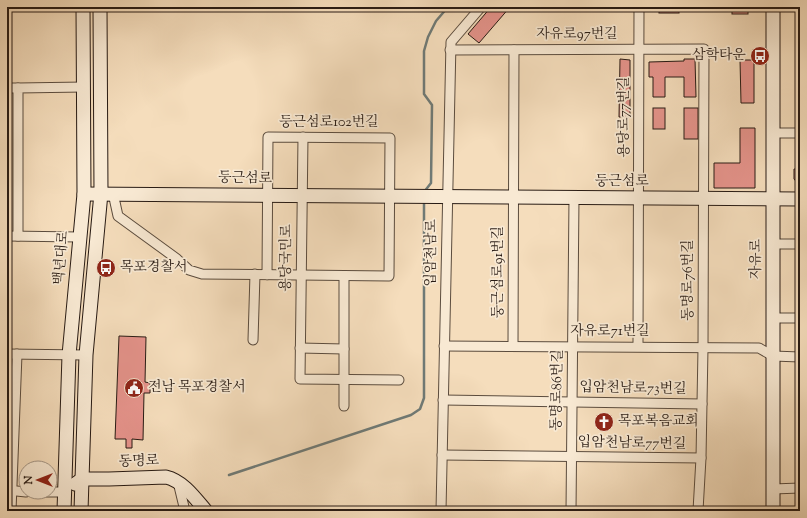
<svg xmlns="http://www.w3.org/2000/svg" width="807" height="518" font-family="'Sorts Mill Goudy','Noto Serif KR',serif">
	<rect width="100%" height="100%" fill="#f5ddbc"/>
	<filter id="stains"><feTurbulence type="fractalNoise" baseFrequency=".005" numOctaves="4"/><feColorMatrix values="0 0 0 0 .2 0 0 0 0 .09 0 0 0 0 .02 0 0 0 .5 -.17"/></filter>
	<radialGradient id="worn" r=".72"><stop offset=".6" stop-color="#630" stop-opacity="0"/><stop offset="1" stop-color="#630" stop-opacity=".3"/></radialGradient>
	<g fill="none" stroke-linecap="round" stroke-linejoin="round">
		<g stroke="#6f7a76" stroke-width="2.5">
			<polyline points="424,192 431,183 432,105 424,94 424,51 428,37 436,21 448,7"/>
			<polyline points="229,475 411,415 420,409 424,398 424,201"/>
		</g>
	</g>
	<g fill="#e5938b" stroke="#281b14">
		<polygon points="491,7 510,7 479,43 468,34"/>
		<rect x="659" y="7" width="20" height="6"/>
		<rect x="732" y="7" width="16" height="7"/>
		<polygon points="620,59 630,60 630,117 619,117"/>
		<polygon points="684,59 695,59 696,97 684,97 684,77 665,77 665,97 653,97 653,77 649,77 649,62 684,61"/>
		<polygon points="740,60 754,60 754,103 741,103"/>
		<rect x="653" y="108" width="12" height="21"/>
		<rect x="684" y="108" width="14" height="31"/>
		<polygon points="740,128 755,128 755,188 714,188 714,163 740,163"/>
		<polygon points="794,169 800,169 800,186 794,179"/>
		<polygon points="119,336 146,337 145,382 150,383 150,393 144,393 143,440 132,439 132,448 126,448 126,439 115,439"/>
	</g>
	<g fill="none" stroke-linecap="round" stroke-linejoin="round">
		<g stroke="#5b4c3e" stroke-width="11">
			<g id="street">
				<polyline points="450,50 704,49 703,348 701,458 698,511"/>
				<polyline points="7,88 18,88"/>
				<polyline points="773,133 800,133"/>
				<polyline points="303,137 300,379 399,380"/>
				<polyline points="113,193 118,216 177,259 189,270 202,274 389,276 390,138 268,137 267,275"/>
				<polyline points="7,236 79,237"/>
				<polyline points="18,236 18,88 84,87"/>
				<polyline points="773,244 800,244"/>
				<polyline points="773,318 800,318"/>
				<polyline points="253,340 255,274"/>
				<polyline points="444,346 759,348 773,356 800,357"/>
				<polyline points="513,346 514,50"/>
				<polyline points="638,346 639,7"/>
				<polyline points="300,348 344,349"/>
				<polyline points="7,354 86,355"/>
				<polyline points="443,400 702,404"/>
				<polyline points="344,406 344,276"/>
				<polyline points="442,455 701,458"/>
				<polyline points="178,482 185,511"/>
				<polyline points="773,489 800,488"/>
				<polyline points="7,490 26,492"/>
				<polyline points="39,492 64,492"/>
				<polyline points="11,511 17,354"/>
				<polyline points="441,511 451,42 481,7"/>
				<polyline points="571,511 574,198"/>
			</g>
		</g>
		<g stroke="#281b14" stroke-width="15">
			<g id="secondary">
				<polyline points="84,194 800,199"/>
				<path d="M75,484l7,-5h27l57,-2c17,4 29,21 40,34"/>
				<polyline points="64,511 69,355 84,194 83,7"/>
				<polyline points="81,511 86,355 101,193 100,7"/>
				<polyline points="773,511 773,7"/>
			</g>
		</g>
		<use href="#street" stroke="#f8e9d3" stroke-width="9"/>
		<use href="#secondary" stroke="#f8e9d3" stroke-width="13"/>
	</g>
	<defs>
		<g id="bus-disc" transform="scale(1)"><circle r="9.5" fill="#8f2418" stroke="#f8e9d3"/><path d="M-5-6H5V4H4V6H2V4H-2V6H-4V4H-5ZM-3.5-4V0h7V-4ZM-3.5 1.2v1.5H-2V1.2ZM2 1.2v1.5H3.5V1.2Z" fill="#fff"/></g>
		<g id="civic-disc" transform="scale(1)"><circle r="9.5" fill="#8f2418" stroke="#f8e9d3"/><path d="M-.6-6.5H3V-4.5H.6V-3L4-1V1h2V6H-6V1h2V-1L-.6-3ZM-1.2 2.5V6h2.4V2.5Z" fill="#fff"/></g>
		<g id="church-disc" transform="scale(1)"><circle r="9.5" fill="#8f2418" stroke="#f8e9d3"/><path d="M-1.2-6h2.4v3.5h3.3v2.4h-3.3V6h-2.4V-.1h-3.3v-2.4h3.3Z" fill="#fff"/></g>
	</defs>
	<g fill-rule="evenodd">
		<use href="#bus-disc" x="760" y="56"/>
		<use href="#bus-disc" x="106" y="268"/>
		<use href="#civic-disc" x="134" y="388"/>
		<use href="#church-disc" x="604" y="422"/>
	</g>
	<g text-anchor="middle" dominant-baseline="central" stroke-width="3.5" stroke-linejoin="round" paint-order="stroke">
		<g font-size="14" fill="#281b14" stroke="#f8e9d3">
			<text x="577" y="35">자유로97번길</text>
			<text transform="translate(625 117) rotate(-90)">용당로77번길</text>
			<text x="329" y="123">둥근섬로102번길</text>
			<text transform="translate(245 179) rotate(1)">둥근섬로</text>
			<text x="622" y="182">둥근섬로</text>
			<text transform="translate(432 253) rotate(-89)">입암천남로</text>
			<text transform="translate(62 258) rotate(-85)">백년대로</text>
			<text transform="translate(287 258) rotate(-89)">용당국민로</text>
			<text transform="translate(757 259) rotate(-90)">자유로</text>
			<text transform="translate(499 272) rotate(-90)">둥근섬로91번길</text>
			<text transform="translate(689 280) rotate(-90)">동명로76번길</text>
			<text x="610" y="332">자유로71번길</text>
			<text transform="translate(633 389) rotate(1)">입암천남로73번길</text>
			<text transform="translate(558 390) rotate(-89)">동명로86번길</text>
			<text transform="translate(632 444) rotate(1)">입암천남로77번길</text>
			<text transform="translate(139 462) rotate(-2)">동명로</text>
		</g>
		<g font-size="14" fill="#281b14" stroke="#f8e9d3" text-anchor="start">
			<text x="746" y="56" text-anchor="end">삼학타운</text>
			<text x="120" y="268">목포경찰서</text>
			<text x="148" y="388">전남 목포경찰서</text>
			<text x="618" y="422">목포복음교회</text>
		</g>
	</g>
	<rect width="807" height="518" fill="none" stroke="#f5ddbc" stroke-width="24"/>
	<rect x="8" y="8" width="791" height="502" fill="none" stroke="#281b14" stroke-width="2"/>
	<rect x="12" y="12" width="783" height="494" fill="none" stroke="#281b14"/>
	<g transform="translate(38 480) rotate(270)"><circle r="19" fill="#f8e9d3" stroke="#a59787"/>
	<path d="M0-3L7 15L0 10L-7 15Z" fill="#8f2418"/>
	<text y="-6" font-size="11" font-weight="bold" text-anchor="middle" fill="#281b14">N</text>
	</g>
	<rect width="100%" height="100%" filter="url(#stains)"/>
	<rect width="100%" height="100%" fill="url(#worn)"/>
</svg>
